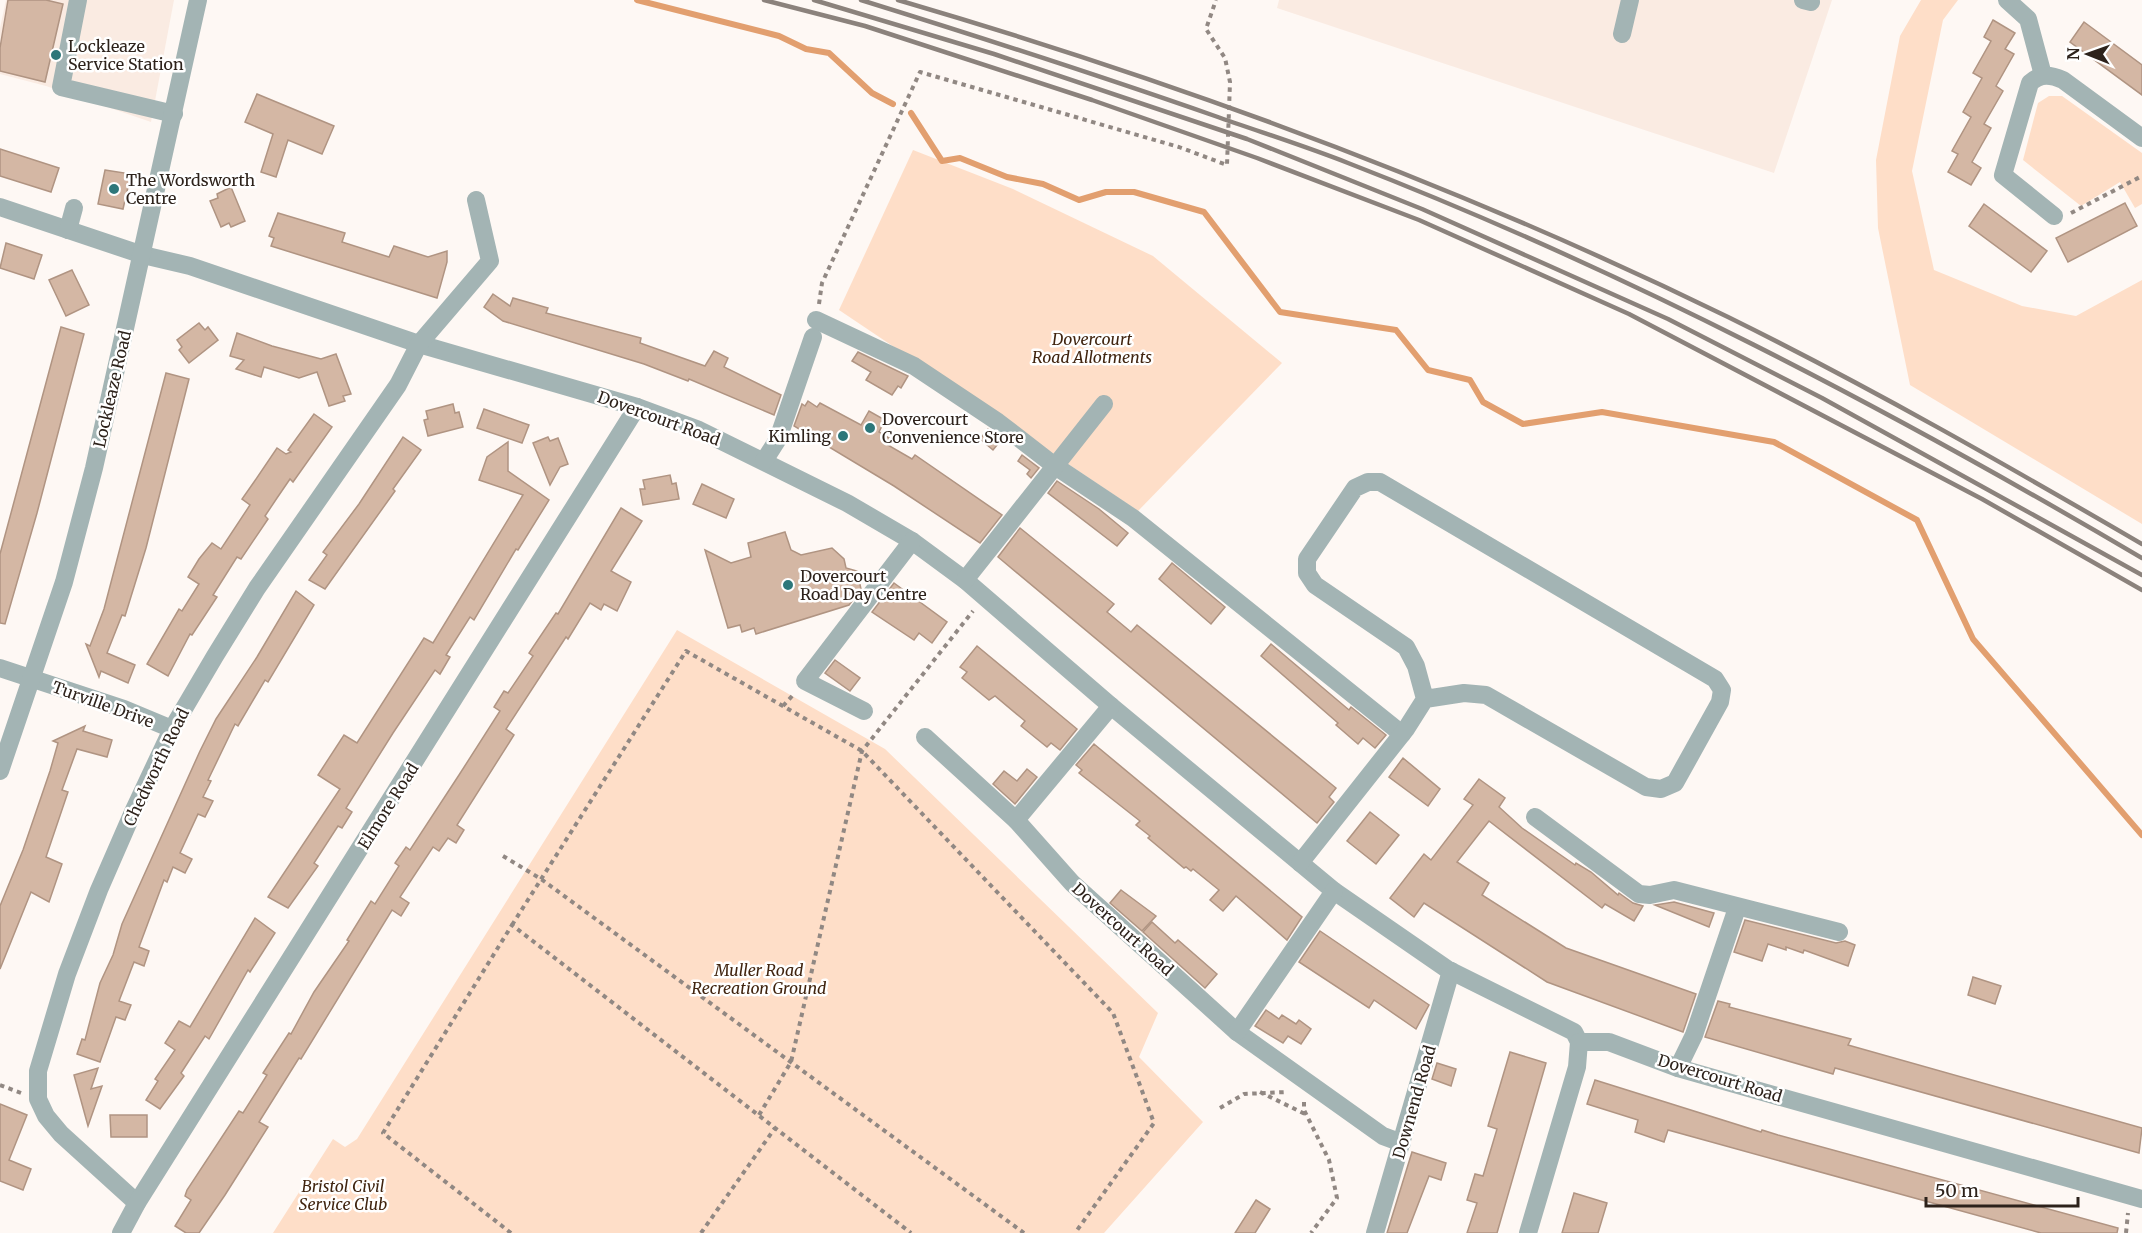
<svg xmlns="http://www.w3.org/2000/svg" width="2142" height="1233" font-family="Merriweather,serif">
	<rect width="100%" height="100%" fill="#fef8f4"/>
	<g fill="#faebe2">
		<polygon points="6,0 174,0 151,122 46,86 0,74 0,28"/>
		<polygon points="1279,0 1832,0 1774,173 1277,8"/>
	</g>
	<g fill="#fedec8">
		<polygon points="1921,0 1958,0 1943,20 1912,171 1934,270 2022,306 2076,316 2142,280 2142,524 1910,385 1878,228 1876,160 1900,36"/>
		<polygon points="2049,96 2062,96 2142,153 2142,204 2135,208 2120,182 2081,206 2023,160 2038,103"/>
		<polygon points="913,150 1013,189 1153,256 1282,363 1138,511 839,310"/>
		<polygon points="677,630 885,749 1158,1013 1139,1057 1203,1122 1104,1233 273,1233 333,1139 345,1147 357,1139"/>
	</g>
	<g fill="none" stroke-linecap="round" stroke-linejoin="round">
		<g stroke="#e29f6f" stroke-width="6">
			<polyline points="637,0 779,36 806,49 829,53 872,93 893,104"/>
			<polyline points="911,113 942,161 960,158 1007,177 1043,184 1079,200 1106,192 1134,192 1204,212 1280,312 1396,330 1428,370 1470,380 1483,402 1523,424 1602,412 1774,442 1917,520 1973,639 2142,835"/>
		</g>
	</g>
	<g fill="#d4b7a4" stroke="#b09482" stroke-width="1.5">
		<polygon points="8,0 46,0 63,4 45,82 0,71 0,48"/>
		<polygon points="1993,20 2015,33 2005,49 2014,54 1996,86 2003,91 1984,124 1991,128 1972,162 1981,168 1971,185 1948,172 1958,154 1952,151 1971,117 1963,112 1982,78 1973,73 1991,41 1984,37"/>
		<polygon points="2084,22 2142,65 2142,95 2070,42"/>
		<polygon points="257,94 334,126 322,154 288,140 276,177 261,172 273,134 245,122"/>
		<polygon points="0,149 59,168 51,192 0,176"/>
		<polygon points="105,170 131,174 123,209 98,204"/>
		<polygon points="231,187 245,221 231,227 229,223 221,227 210,201 218,198 217,194"/>
		<polygon points="2125,203 2137,226 2068,262 2056,238"/>
		<polygon points="1984,204 2047,251 2031,272 1969,226"/>
		<polygon points="278,213 345,233 342,242 389,257 394,246 428,257 447,251 447,262 437,298 271,246 274,238 269,236"/>
		<polygon points="6,243 42,255 34,279 0,268"/>
		<polygon points="72,270 89,305 66,316 49,280"/>
		<polygon points="493,294 510,306 513,298 548,308 546,313 641,338 640,343 705,366 714,351 728,358 724,367 781,395 774,415 689,379 688,381 644,364 503,321 484,307"/>
		<polygon points="199,323 205,330 208,327 218,340 189,363 179,350 182,347 177,340"/>
		<polygon points="61,327 84,334 37,513 5,624 0,623 0,554"/>
		<polygon points="237,333 272,346 321,359 336,354 351,394 343,396 345,401 329,406 317,372 299,378 264,367 261,377 236,369 244,360 230,356"/>
		<polygon points="858,352 908,376 901,388 898,386 892,395 866,380 871,372 852,361"/>
		<polygon points="166,373 189,379 146,548 125,616 122,615 107,653 135,665 128,683 101,671 99,677 86,644 90,646 104,609"/>
		<polygon points="808,401 817,407 820,403 861,425 869,411 885,420 879,432 889,438 886,444 912,459 915,455 1002,515 980,543 894,486 794,426 802,404 805,406"/>
		<polygon points="453,404 455,413 459,412 463,427 428,436 424,420 428,419 426,411"/>
		<polygon points="484,409 529,425 522,443 477,428"/>
		<polygon points="314,414 332,427 293,482 290,479 277,498 265,516 268,519 241,559 237,557 213,595 217,597 192,635 190,634 168,676 147,664 179,609 182,611 199,584 188,577 199,559 212,543 221,549 250,505 242,499 254,482 277,448 286,454 291,452 288,450"/>
		<polygon points="988,429 1002,439 993,450 980,439"/>
		<polygon points="403,437 421,450 393,489 395,491 325,589 309,580 327,555 323,552 359,504"/>
		<polygon points="548,437 550,441 558,438 568,464 560,467 550,485 533,443"/>
		<polygon points="508,442 508,471 549,500 518,550 516,549 474,620 470,617 446,655 450,657 440,674 435,670 393,733 346,808 352,812 342,828 338,826 314,863 318,866 288,908 268,897 340,789 318,775 344,735 357,743 424,638 433,643 523,495 479,480 487,457"/>
		<polygon points="1022,455 1039,468 1031,478 1027,474 1030,470 1018,461"/>
		<polygon points="670,475 672,484 676,483 679,499 643,505 640,489 645,489 643,480"/>
		<polygon points="1057,481 1099,509 1128,533 1117,546 1048,493"/>
		<polygon points="702,484 734,499 726,518 693,504"/>
		<polygon points="621,508 642,521 611,571 631,582 617,611 604,604 601,610 590,603 568,639 566,637 506,729 514,735 457,825 464,830 456,843 448,838 439,851 433,847 400,897 409,903 401,916 392,910 301,1059 299,1058 259,1122 268,1127 225,1195 199,1233 186,1233 175,1226 191,1200 185,1196 187,1190 239,1111 243,1113 267,1075 263,1073 289,1033 291,1034 314,992 349,941 347,940 371,901 375,904 399,866 395,863 406,847 410,850 459,775 500,711 494,707 504,691 508,693 533,656 529,653 556,613 558,614"/>
		<polygon points="1020,528 1114,604 1107,612 1131,632 1137,625 1336,788 1329,797 1334,802 1317,823 998,557"/>
		<polygon points="785,532 791,550 801,555 832,548 844,559 846,568 857,571 861,589 849,605 756,634 754,628 742,632 740,625 728,628 705,550 731,563 751,557 748,543"/>
		<polygon points="1172,563 1225,607 1211,624 1159,579"/>
		<polygon points="894,583 947,622 932,643 919,633 914,640 872,612"/>
		<polygon points="296,591 314,605 268,682 265,680 238,726 235,724 208,780 211,781 203,797 213,801 205,817 198,814 180,853 192,859 185,873 173,867 167,882 164,880 139,947 149,951 144,966 134,962 119,1001 131,1005 125,1020 116,1017 100,1062 77,1054 82,1039 85,1040 100,983 113,955 122,924 200,751 216,719 257,657"/>
		<polygon points="1271,644 1349,710 1351,707 1386,735 1375,748 1363,738 1358,744 1336,725 1338,723 1261,656"/>
		<polygon points="977,646 1077,729 1060,750 1051,743 1047,747 1021,726 1025,721 995,696 989,700 962,678 967,672 960,667"/>
		<polygon points="835,660 860,678 850,691 825,673"/>
		<polygon points="85,726 83,731 112,740 107,757 77,749 62,790 68,792 46,857 62,864 49,902 31,892 0,969 0,906 23,850 50,771 58,743 53,741"/>
		<polygon points="1094,744 1302,917 1287,940 1236,896 1223,911 1210,900 1219,890 1193,869 1191,871 1186,867 1184,868 1148,838 1150,836 1136,825 1140,821 1079,773 1082,770 1076,765"/>
		<polygon points="1403,758 1440,789 1428,806 1389,777"/>
		<polygon points="1027,769 1037,777 1015,804 993,784 1004,771 1017,781"/>
		<polygon points="1479,779 1505,798 1499,807 1522,828 1575,865 1576,863 1591,872 1618,895 1619,893 1633,903 1643,906 1634,921 1605,904 1602,908 1489,821 1457,862 1489,883 1482,895 1566,948 1696,994 1683,1032 1547,982 1424,903 1414,917 1390,898 1424,854 1431,860 1473,805 1464,799"/>
		<polygon points="1370,812 1399,835 1376,864 1347,841"/>
		<polygon points="1121,890 1156,916 1142,931 1110,903"/>
		<polygon points="1674,902 1714,913 1709,927 1655,905"/>
		<polygon points="255,918 275,933 250,972 248,970 209,1039 205,1036 181,1073 184,1076 160,1109 146,1100 158,1081 155,1079 175,1050 165,1043 179,1021 190,1027"/>
		<polygon points="1745,920 1836,943 1845,941 1855,945 1848,966 1804,950 1803,953 1786,947 1786,950 1768,944 1762,961 1734,952"/>
		<polygon points="1152,922 1175,943 1178,940 1217,974 1205,988 1143,932"/>
		<polygon points="1320,931 1429,1005 1416,1029 1374,1000 1369,1008 1299,962"/>
		<polygon points="1973,977 2001,986 1995,1004 1968,995"/>
		<polygon points="1718,1001 1730,1004 1729,1007 1851,1039 1848,1045 2142,1128 2139,1153 1835,1068 1833,1074 1705,1037"/>
		<polygon points="1266,1010 1279,1019 1282,1015 1296,1024 1299,1020 1311,1029 1301,1044 1288,1036 1283,1043 1255,1026"/>
		<polygon points="1510,1052 1546,1063 1497,1233 1467,1233 1477,1203 1467,1200 1475,1174 1483,1176 1497,1129 1488,1126"/>
		<polygon points="1437,1063 1456,1069 1451,1086 1432,1079"/>
		<polygon points="98,1068 91,1089 102,1086 88,1126 74,1075"/>
		<polygon points="1595,1080 1761,1132 1762,1130 1778,1135 2118,1228 2117,1233 2041,1233 1668,1130 1664,1142 1635,1132 1638,1120 1587,1104"/>
		<polygon points="0,1104 27,1115 9,1160 31,1169 23,1190 0,1181"/>
		<polygon points="110,1115 147,1115 147,1137 111,1137"/>
		<polygon points="1412,1152 1446,1163 1441,1180 1429,1176 1407,1233 1387,1233"/>
		<polygon points="1574,1193 1607,1203 1598,1233 1562,1233"/>
		<polygon points="1256,1200 1270,1209 1255,1233 1235,1233"/>
	</g>
	<g fill="none" stroke-linecap="round" stroke-linejoin="round">
		<g stroke="#918883" stroke-width="4" stroke-dasharray="4.5 4.5" stroke-linecap="butt">
			<polyline points="2071,213 2142,176"/>
			<polyline points="819,304 822,283 920,72 1179,147 1227,165 1230,82 1225,58 1206,29 1216,0"/>
			<polyline points="783,706 793,695"/>
			<polyline points="503,856 541,879 1024,1233"/>
			<polyline points="512,925 686,651 862,751 1113,1013 1154,1123 1075,1233"/>
			<polyline points="0,1085 21,1093"/>
			<polyline points="1260,1092 1307,1115"/>
			<polyline points="1304,1102 1304,1110 1329,1160 1337,1198 1311,1233"/>
			<polyline points="1220,1108 1244,1094 1287,1092"/>
			<polyline points="759,1115 791,1062 862,751 973,611"/>
			<polyline points="511,1233 383,1133 512,925 911,1233"/>
			<polyline points="701,1233 775,1128"/>
			<polyline points="2126,1233 2128,1213"/>
		</g>
		<g stroke="#a3b4b4" stroke-width="18">
			<polyline points="78,0 61,87 174,114"/>
			<polyline points="1803,0 1811,2"/>
			<polyline points="2007,0 2028,19 2043,75"/>
			<polyline points="1622,34 1630,0"/>
			<polyline points="0,207 143,255 190,266 419,344 637,407 699,430 847,503 912,541 965,580 1111,706 1334,891 1447,969 1574,1032 1579,1042 1577,1067 1528,1233"/>
			<path d="M2054,216l-51,-41 27,-92c11,-10 21,-8 33,-3l79,58"/>
			<polyline points="68,230 74,208"/>
			<polyline points="816,320 914,366 998,422 1055,466 1133,518 1402,734"/>
			<polyline points="764,461 778,439 813,337"/>
			<polyline points="965,580 1104,404"/>
			<polyline points="0,668 124,709 172,729"/>
			<polyline points="864,711 805,681 912,541"/>
			<polyline points="925,737 1016,820 1072,883 1237,1032 1383,1136 1402,1143"/>
			<polyline points="0,771 64,582 94,468 198,0"/>
			<polyline points="1535,817 1639,894 1650,895 1674,890 1839,932"/>
			<polyline points="1016,820 1111,706"/>
			<polyline points="1300,863 1406,729 1425,699 1416,666 1406,647 1315,585 1307,573 1307,559 1355,488 1368,482 1380,482 1715,679 1722,690 1720,702 1675,783 1661,789 1646,787 1486,695 1464,693 1425,699"/>
			<polyline points="1237,1032 1334,891"/>
			<polyline points="1579,1042 1609,1042 1678,1068 2142,1199"/>
			<polyline points="1678,1068 1694,1035 1737,908"/>
			<polyline points="137,1203 61,1134 46,1116 38,1099 38,1071 67,974 99,890 133,812 172,729 215,656 257,588 398,385 419,344 490,261 476,200"/>
			<polyline points="121,1233 137,1203 637,407"/>
			<polyline points="1375,1233 1451,971"/>
		</g>
		<g stroke="#8b827c" stroke-width="4.5">
			<polyline points="764,0 865,26 1092,100 1257,158 1419,220 1629,314 1982,499 2142,590"/>
			<polyline points="814,0 994,54 1247,139 1422,209 1668,319 1822,398 2142,575"/>
			<path d="M861,0c119,37 237,75 354,116 45,16 90,30 133,47 276,107 539,245 794,395"/>
			<path d="M898,0c284,83 564,187 830,317 142,70 278,148 414,227"/>
		</g>
	</g>
	<g fill="#2d777a" stroke="#fff" stroke-width="2">
		<circle cx="56" cy="55" r="6"/>
		<circle cx="114" cy="189" r="6"/>
		<circle cx="870" cy="428" r="6"/>
		<circle cx="843" cy="436" r="6"/>
		<circle cx="788" cy="585" r="6"/>
	</g>
	<g text-anchor="middle" dominant-baseline="central" stroke-width="5" stroke-linejoin="round" paint-order="stroke">
		<g font-size="16" fill="#2d221b" stroke="#fff" text-anchor="start">
			<text x="68" y="46">Lockleaze<tspan x="68" dy="18">Service Station</tspan></text>
			<text x="126" y="180">The Wordsworth<tspan x="126" dy="18">Centre</tspan></text>
			<text x="882" y="419">Dovercourt<tspan x="882" dy="18">Convenience Store</tspan></text>
			<text x="831" y="436" text-anchor="end">Kimling</text>
			<text x="800" y="576">Dovercourt<tspan x="800" dy="18">Road Day Centre</tspan></text>
		</g>
		<g font-size="16" font-style="italic" fill="#40240f" stroke="#fff">
			<text x="1092" y="339">Dovercourt<tspan x="1092" dy="18">Road Allotments</tspan></text>
			<text x="759" y="970">Muller Road<tspan x="759" dy="18">Recreation Ground</tspan></text>
			<text x="343" y="1186">Bristol Civil<tspan x="343" dy="18">Service Club</tspan></text>
		</g>
		<g font-size="16" fill="#2d221b" stroke="#fff">
			<text transform="translate(112 389) rotate(-77)">Lockleaze Road</text>
			<text transform="translate(659 418) rotate(20)">Dovercourt Road</text>
			<text transform="translate(103 704) rotate(20)">Turville Drive</text>
			<text transform="translate(156 767) rotate(-64)">Chedworth Road</text>
			<text transform="translate(388 806) rotate(-58)">Elmore Road</text>
			<text transform="translate(1123 929) rotate(42)">Dovercourt Road</text>
			<text transform="translate(1720 1078) rotate(17)">Dovercourt Road</text>
			<text transform="translate(1414 1102) rotate(-74)">Downend Road</text>
		</g>
	</g>
	<g transform="translate(2088 54) rotate(271)" stroke="#ffffff" stroke-width="4.5" paint-order="stroke">
	<path d="M0-4.5L10 22L0 15L-10 22Z" fill="#2d221b"/>
	<text y="-9" font-size="16" font-weight="bold" text-anchor="middle" fill="#2d221b">N</text>
	</g>
	<path d="M1926 1197v9h152v-9" fill="none" stroke="#2d221b" stroke-width="3"/>
	<text x="1935" y="1197" font-size="18" fill="#2d221b" stroke="#ffffff" stroke-width="4.5" paint-order="stroke">50 m</text>
</svg>
